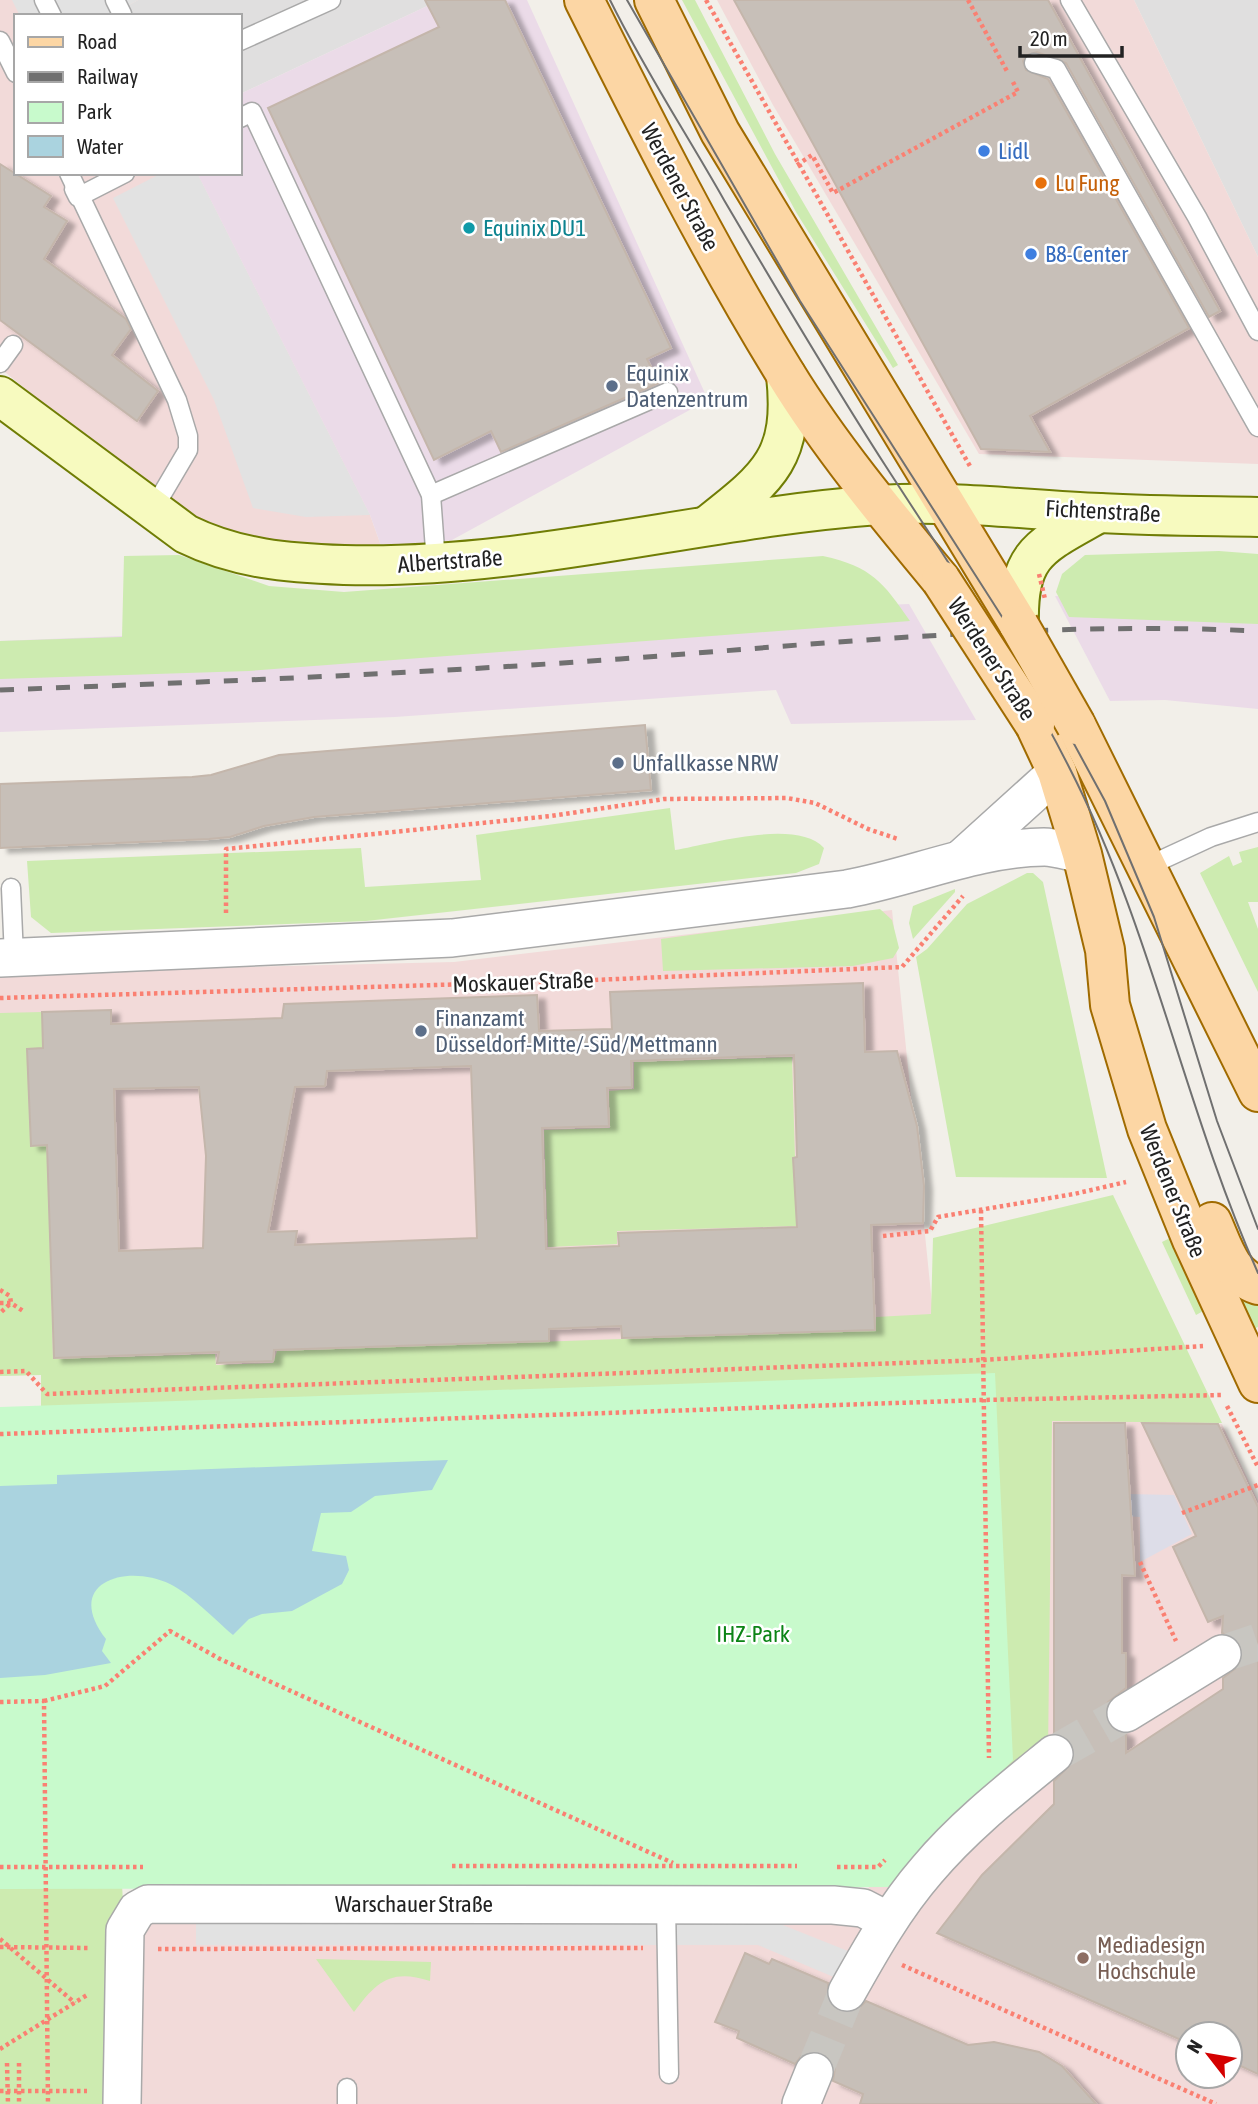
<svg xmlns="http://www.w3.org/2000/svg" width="1258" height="2104" font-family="'Asap Condensed',sans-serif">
	<defs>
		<filter id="shadow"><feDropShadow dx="8" dy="4.5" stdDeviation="2" flood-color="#0004"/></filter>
	</defs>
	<rect width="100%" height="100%" fill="#f2efe9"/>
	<g fill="#e0dfdf">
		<polygon points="138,0 440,0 240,94 240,16 125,16 129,5"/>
		<polygon points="1134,0 1258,0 1258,257"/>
	</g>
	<g fill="#f2dad9" fill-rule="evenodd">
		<polygon points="0,0 138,0 129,5 125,16 16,16 16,173 197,173 370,515 384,554 234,543 191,525 0,368"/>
		<polygon points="717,0 1134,0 1258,257 1258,464 979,454 773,105"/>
		<polygon points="892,910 936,1343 0,1376 0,973 454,962"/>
		<path d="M1050,1409l172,15 36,77v603h-1130l1,-169 22,-25 694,3 173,-186zM1188,2034h42v42h-42z"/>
	</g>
	<g fill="#ebdbe8">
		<polygon points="440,0 527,0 708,400 430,552 384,554 370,515 197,173 240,173 240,94"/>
		<polygon points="1055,596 1258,604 1258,709 1165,700 1110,701"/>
		<polygon points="909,604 976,720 791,724 776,690 395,717 0,732 0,641"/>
	</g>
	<g fill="#cdebb0">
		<polygon points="682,0 695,0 775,154 898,365 893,368 796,212"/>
		<polygon points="1219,551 1258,554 1258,624 1069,617 1056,592 1062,574 1085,555"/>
		<path d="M179,555l90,31 75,6 479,-36c49,11 60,26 87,65l-661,50 -249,8v-38l122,-4 2,-81z"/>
		<path d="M670,808l5,42c35,-6 122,-32 149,-2l-5,16 -23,9 -430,48 -315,12 -20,-16 -4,-56 334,-13 4,39 116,-7 -5,-45z"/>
		<polygon points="1258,847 1258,902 1248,902 1258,929 1258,992 1200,873 1229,856 1233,866 1242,862 1239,852"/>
		<polygon points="1027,873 1033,873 1043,882 1107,1178 956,1177 916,957 927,949 967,904"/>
		<polygon points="955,889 955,892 913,939 909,923 913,906"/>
		<polygon points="880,909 892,920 899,948 893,958 853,966 663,971 661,939"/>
		<polygon points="42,1012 43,1048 32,1146 47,1145 53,1359 215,1354 216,1365 273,1363 277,1351 875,1330 876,1317 931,1314 933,1238 1113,1195 1222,1423 1052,1421 1048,1753 993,1796 41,1416 41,1375 0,1376 0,1013"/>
		<polygon points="792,1057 797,1226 617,1231 617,1244 548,1247 544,1130 610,1128 609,1091 634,1089 634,1062"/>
		<polygon points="1172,1237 1205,1310 1196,1315 1162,1242"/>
		<polygon points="1233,1286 1258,1298 1258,1327 1248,1331"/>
		<polygon points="0,1863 121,1863 123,1904 112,2104 0,2104"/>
		<path d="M316,1959l115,3 -1,19c-39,-13 -54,1 -76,31z"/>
	</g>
	<polygon fill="#c8facc" points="995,1373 1013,1760 892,1887 0,1889 0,1407"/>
	<g fill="#e2e2e2">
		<polygon points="12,0 138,0 129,5 125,16 20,16"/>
		<polygon points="162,173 197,173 370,515 306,517 253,508 214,400 113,198"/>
		<polygon points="765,1918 848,1951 836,1978 758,1945 196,1945 196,1924"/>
	</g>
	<polygon fill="#dddde8" points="1126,1494 1174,1495 1192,1534 1140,1562 1140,1517 1125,1516"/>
	<path fill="#aad3df" d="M448,1460l-16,30 -57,6 -24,16 -30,1 -9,38 34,5 3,14 -7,14 -50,27 -30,3 -13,5 -16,16c-19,-16 -41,-40 -63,-51 -43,-21 -108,-2 -64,55l-4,12 9,12 -66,12 -45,3v-192l57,-2v-9z"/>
	<g fill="#c7bfb8" stroke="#c4b6ab" stroke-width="2" fill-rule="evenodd" filter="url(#shadow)">
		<polygon points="425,0 505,0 671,348 647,359 659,383 501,452 491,431 434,460 268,108 439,27"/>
		<polygon points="734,0 1048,0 1220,311 1209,317 1066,63 1037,52 1027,55 1023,61 1026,70 1048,79 1189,328 1030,416 1050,452 981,449"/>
		<polygon points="0,164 51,196 44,207 67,221 44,259 126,319 131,329 112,355 158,391 137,421 0,320"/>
		<polygon points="645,725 651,790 314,817 264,826 230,837 209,839 0,848 0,784 192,777 211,775 279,755"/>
		<path d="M863,983l2,69 32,-1 20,75 7,60 -1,37 -52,2 4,105 -253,8 -1,-12 -72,3v12l-275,9 -1,11 -56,2 2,-11 -165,6 -7,-213 -16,1 -4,-97 16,-1 -1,-36 69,-2v14l171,-6 2,-14 253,-9 2,36 73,-2 -2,-37zM794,1055l3,102 -4,1 4,69 -179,6 1,13 -73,3 -4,-121 67,-2 -2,-38 25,-1 -1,-26zM471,1066l6,172 -182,7 2,-14 -29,1 27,-145 30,-1 2,-15zM199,1087l7,69 -3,92 -84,3 -5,-162z"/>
		<polygon points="1054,1423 1125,1423 1135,1576 1122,1575 1122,1653 1126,1653 1126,1688 1108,1702 1105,1713 1109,1725 1126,1734 1126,1753 1223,1689 1223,1678 1240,1665 1243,1654 1239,1642 1222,1633 1223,1616 1208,1622 1173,1547 1196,1536 1142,1423 1218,1424 1258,1507 1258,2074 1230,2061 1230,2034 1188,2034 1188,2043 937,1933 982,1875 1054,1804 1054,1781 1074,1761 1075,1750 1071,1741 1054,1734"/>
		<polygon points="745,1953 769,1964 772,1959 828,1983 829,2002 837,2011 847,2013 857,2010 866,2001 968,2045 994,2042 1039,2052 1062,2066 1096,2104 860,2104 863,2094 833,2081 835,2068 831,2060 822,2053 810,2051 802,2055 795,2064 737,2038 739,2031 715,2022"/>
	</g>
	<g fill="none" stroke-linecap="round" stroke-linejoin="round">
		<g stroke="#c8c6c1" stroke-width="37" stroke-dasharray="37 18" stroke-linecap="butt">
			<polyline points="1222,1654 1258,1642"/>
			<polyline points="1054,1754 1126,1713"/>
			<polyline points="814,2072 847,1992"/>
		</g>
		<g stroke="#a9a9a9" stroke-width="21">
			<g id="lane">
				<polyline points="44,0 52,16"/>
				<polyline points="115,0 122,14"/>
				<polyline points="1070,0 1197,217 1258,331"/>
				<polyline points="0,41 16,73"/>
				<polyline points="240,41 331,0"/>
				<polyline points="1034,63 1056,69 1258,427"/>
				<polyline points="240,118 252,112 431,495 436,563"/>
				<polyline points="69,173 177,400 188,436 188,450 152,511"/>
				<polyline points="74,189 78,197 125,173"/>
				<polyline points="0,363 13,345"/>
				<polyline points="431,495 668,392"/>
				<polyline points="1146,867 1211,837 1258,822"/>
				<polyline points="11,888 14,957"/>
				<polyline points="666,1905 669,2074"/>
				<polyline points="347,2088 347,2104"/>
			</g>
		</g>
		<g stroke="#a9a9a9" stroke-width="40">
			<g id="street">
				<polyline points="963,857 1057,772"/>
				<path d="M0,958l452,-20 395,-49c66,-12 129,-41 197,-42 12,0 26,5 38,7"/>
				<polyline points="1126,1713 1222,1654"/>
				<path d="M847,1992c24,-43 48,-85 80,-122 37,-44 83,-80 127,-116"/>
				<polyline points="122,2104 125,1930 137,1910 148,1904 833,1905 863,1908 888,1921"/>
				<polyline points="801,2104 814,2072"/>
			</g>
		</g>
		<g stroke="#707d05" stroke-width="42">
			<g id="secondary">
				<path d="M0,396l186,138c51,25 102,29 158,31 180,5 355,-47 534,-60 74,-5 148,5 222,8 53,3 106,3 158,4"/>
				<path d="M708,525c61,-48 87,-67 78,-150"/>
				<path d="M1019,625c-2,-73 22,-79 80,-112"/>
			</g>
		</g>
		<g stroke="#a06b00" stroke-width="42">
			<g id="primary">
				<path d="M584,0c63,126 127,253 201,373 44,72 102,142 156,207"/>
				<polyline points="654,0 720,132 1019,625"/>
				<polyline points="1035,725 1057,772 1082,854 1105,950 1110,1005 1147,1129 1192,1240 1258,1383"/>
				<polyline points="1076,725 1258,1092"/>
				<path d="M1212,1222c11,24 18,54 46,63"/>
			</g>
		</g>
		<g stroke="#fa8072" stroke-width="4.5" stroke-dasharray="3.5 3.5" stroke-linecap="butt">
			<polyline points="706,0 971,468"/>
			<polyline points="968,0 1008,73"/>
			<polyline points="797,165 812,155 833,193 1018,92 1012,80"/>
			<polyline points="226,913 226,849 551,816 664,799 787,798 815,803 868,829 898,839"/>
			<polyline points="0,998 570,981 902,967 963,896"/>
			<polyline points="981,1210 989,1758"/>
			<polyline points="883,1236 930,1231 938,1217 1074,1194 1126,1182"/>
			<polyline points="0,1290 10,1296 11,1303 0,1313"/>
			<polyline points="0,1303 11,1303 23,1311"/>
			<polyline points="0,1372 26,1371 47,1394 983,1360 1203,1346"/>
			<polyline points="1227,1406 1258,1467"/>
			<polyline points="0,1434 982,1400 1222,1395"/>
			<polyline points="1182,1513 1258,1485"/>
			<polyline points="1140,1562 1176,1641"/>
			<polyline points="44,1701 105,1686 170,1631 220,1659 673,1863"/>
			<polyline points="0,1702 44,1701 48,2104"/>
			<polyline points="452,1866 797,1866"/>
			<polyline points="0,1867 143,1867"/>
			<polyline points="837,1867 878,1867 885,1860"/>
			<polyline points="0,1939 75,2003"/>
			<polyline points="0,1947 90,1948"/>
			<polyline points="158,1949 643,1948"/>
			<polyline points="902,1965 1216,2104"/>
			<polyline points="0,2049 87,1995"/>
			<polyline points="7,2063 8,2104"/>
			<polyline points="19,2063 19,2104"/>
			<polyline points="0,2091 87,2091"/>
		</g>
		<use href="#lane" stroke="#fff" stroke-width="18"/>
		<use href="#street" stroke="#fff" stroke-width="37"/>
		<use href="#secondary" stroke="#f7fabf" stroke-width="38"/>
		<use href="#primary" stroke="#fcd6a4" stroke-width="38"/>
		<g stroke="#707070" stroke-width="2">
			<path d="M610,0c34,69 76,133 114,200 53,90 105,178 161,265 64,99 131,197 184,302 83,162 115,340 189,506"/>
			<polyline points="627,0 800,301 1022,648 1105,801 1154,917 1217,1121 1258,1229"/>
		</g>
		<path stroke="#707070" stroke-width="5" stroke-dasharray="14 14" stroke-linecap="butt" d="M0,690c207,-8 413,-16 620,-31 213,-16 424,-38 638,-28"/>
		<g stroke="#a06b00" stroke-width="42" stroke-linecap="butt">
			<g id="primary-bridge">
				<polyline points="941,580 1035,725"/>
				<polyline points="1019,625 1076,725"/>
			</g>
		</g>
		<polyline stroke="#fa8072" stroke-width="4.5" stroke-dasharray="3.5 3.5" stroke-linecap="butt" points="1039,574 1045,599"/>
		<use href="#primary-bridge" stroke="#fcd6a4" stroke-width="38"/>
	</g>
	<g fill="#3f7fe0" stroke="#fff" stroke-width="2.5">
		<circle cx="984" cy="151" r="7"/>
		<circle cx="1031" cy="254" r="7"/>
	</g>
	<circle fill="#e8710a" stroke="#fff" stroke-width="2.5" cx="1041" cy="183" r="7"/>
	<circle fill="#0f9aa8" stroke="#fff" stroke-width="2.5" cx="469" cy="228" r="7"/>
	<g fill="#5c6f8a" stroke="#fff" stroke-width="2.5">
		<circle cx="612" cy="386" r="7"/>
		<circle cx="618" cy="763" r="7"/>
		<circle cx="421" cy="1031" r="7"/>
	</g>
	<circle fill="#8d6e63" stroke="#fff" stroke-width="2.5" cx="1083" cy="1958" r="7"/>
	<g text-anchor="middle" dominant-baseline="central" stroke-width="5" stroke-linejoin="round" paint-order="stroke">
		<g font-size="23" fill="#366cbe" stroke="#fff" text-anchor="start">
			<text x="998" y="151">Lidl</text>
			<text x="1045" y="254">B8-Center</text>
		</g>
		<g font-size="23" fill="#c56008" stroke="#fff" text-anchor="start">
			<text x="1055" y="183">Lu Fung</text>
		</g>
		<g font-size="23" fill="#222" stroke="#fff">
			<text transform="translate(680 187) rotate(62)">Werdener Straße</text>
			<text transform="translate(1103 511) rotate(3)">Fichtenstraße</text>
			<text transform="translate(450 561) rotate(-4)">Albertstraße</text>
			<text transform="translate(992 659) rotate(57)">Werdener Straße</text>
			<text transform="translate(523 982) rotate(-2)">Moskauer Straße</text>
			<text transform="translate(1173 1191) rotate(68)">Werdener Straße</text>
			<text x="414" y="1904">Warschauer Straße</text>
		</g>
		<g font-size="23" fill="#0d838f" stroke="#fff" text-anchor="start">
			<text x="483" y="228">Equinix DU1</text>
		</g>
		<g font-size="23" fill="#4e5e75" stroke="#fff" text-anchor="start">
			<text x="626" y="373">Equinix<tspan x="626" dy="26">Datenzentrum</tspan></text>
			<text x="632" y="763">Unfallkasse NRW</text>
			<text x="435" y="1018">Finanzamt<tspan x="435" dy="26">Düsseldorf-Mitte/-Süd/Mettmann</tspan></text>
		</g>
		<g font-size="23" fill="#0c8416" stroke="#fff">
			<text x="753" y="1634">IHZ-Park</text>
		</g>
		<g font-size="23" fill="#785e54" stroke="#fff" text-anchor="start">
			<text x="1097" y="1945">Mediadesign<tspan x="1097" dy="26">Hochschule</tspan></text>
		</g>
	</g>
	<rect x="14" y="14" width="228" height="161" fill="#ffffff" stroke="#a7a7a7" stroke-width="2"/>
	<rect x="28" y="37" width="35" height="10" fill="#fcd6a4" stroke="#a7a7a7" stroke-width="2"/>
	<text x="77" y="49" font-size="21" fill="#222222">Road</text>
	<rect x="28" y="72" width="35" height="10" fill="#707070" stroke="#a7a7a7" stroke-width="2"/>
	<text x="77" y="84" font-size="21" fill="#222222">Railway</text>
	<rect x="28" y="102" width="35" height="21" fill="#c8facc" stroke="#a7a7a7" stroke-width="2"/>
	<text x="77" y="119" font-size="21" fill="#222222">Park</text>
	<rect x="28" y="136" width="35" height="21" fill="#aad3df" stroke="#a7a7a7" stroke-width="2"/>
	<text x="77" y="154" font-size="21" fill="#222222">Water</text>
	<g transform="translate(1209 2055) rotate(301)"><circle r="33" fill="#ffffff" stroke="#a7a7a7" stroke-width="2"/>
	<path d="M0-5L12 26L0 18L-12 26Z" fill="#d40000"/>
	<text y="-10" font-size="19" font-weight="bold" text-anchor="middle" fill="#222222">N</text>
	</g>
	<path d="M1020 46v10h102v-10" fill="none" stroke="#222222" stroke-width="3.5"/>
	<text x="1030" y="46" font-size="21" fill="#222222" stroke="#ffffff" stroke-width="5" paint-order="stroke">20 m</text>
</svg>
